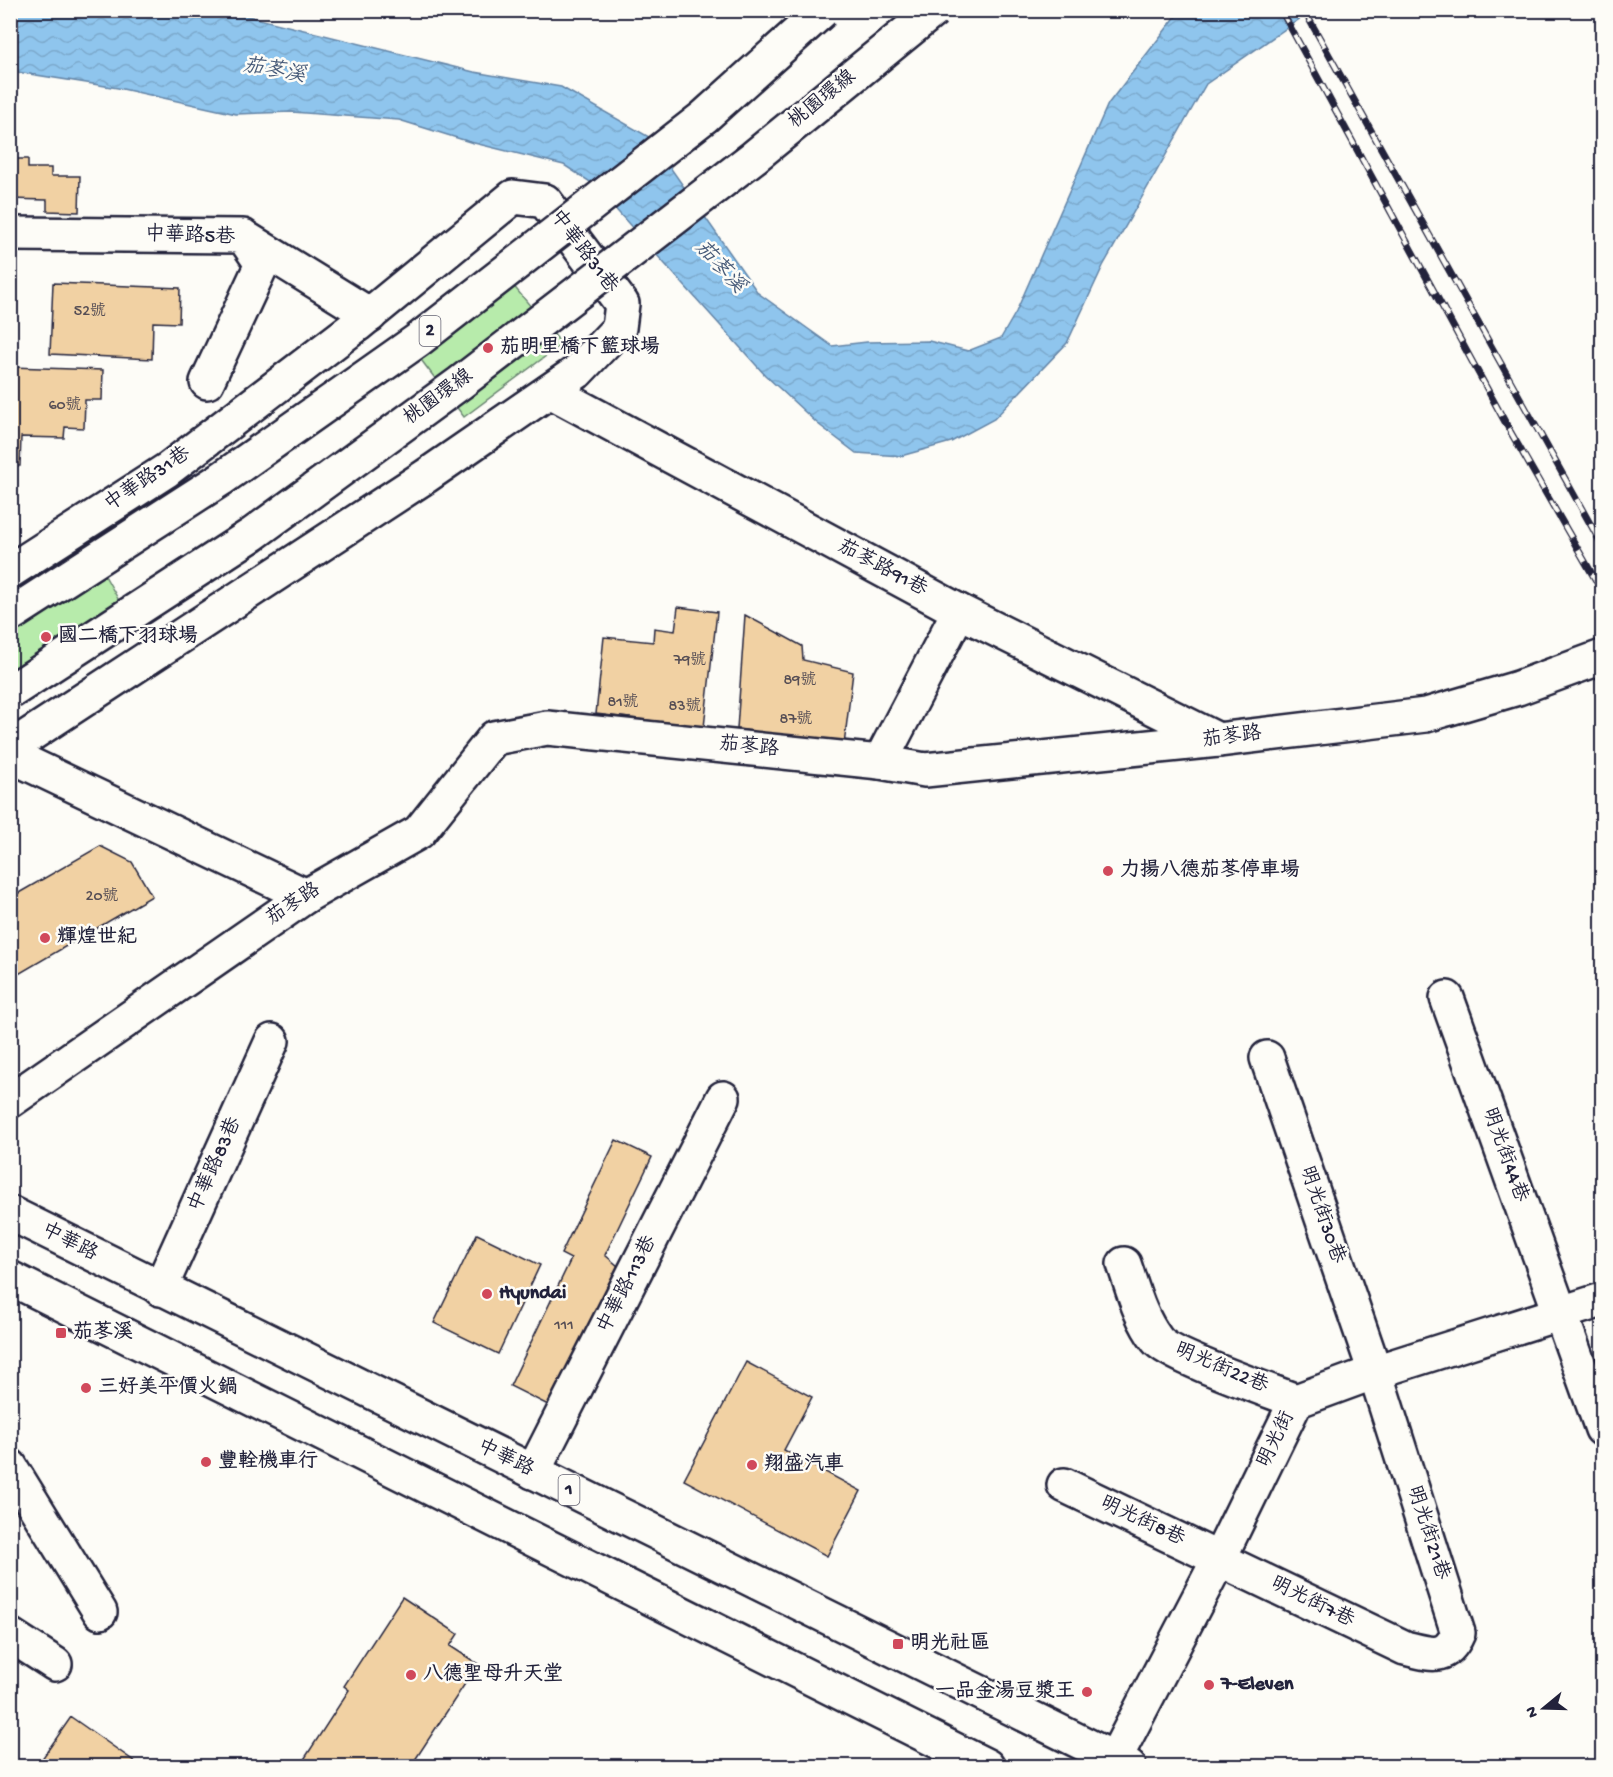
<svg xmlns="http://www.w3.org/2000/svg" width="1613" height="1777" font-family="'Gochi Hand','LXGW WenKai TC',sans-serif">
	<defs>
		<pattern id="water-waves" width="16" height="10" patternUnits="userSpaceOnUse" patternTransform="scale(1.5)"><rect width="16" height="10" fill="#8fc5ed"/><path d="M0 5q4-4 8 0t8 0" fill="none" stroke="#7ba9cc"/></pattern>
	</defs>
	<rect width="100%" height="100%" fill="#fdfcf7"/>
	<filter id="ink" filterUnits="userSpaceOnUse"><feTurbulence type="fractalNoise" baseFrequency=".0167" numOctaves="2"/><feDisplacementMap in="SourceGraphic" scale="12" xChannelSelector="R" yChannelSelector="G"/><feConvolveMatrix kernelMatrix="1 2 1 2 8 2 1 2 1" color-interpolation-filters="sRGB"/></filter>
	<g filter="url(#ink)">
		<g fill="#b7ebab" stroke="#6c8673" stroke-width="1.5">
			<polygon points="507,278 562,344 464,417 416,353"/>
			<polygon points="95,558 122,606 17,672 11,662 11,613"/>
		</g>
		<polygon fill="url(#water-waves)" stroke="#6384a6" stroke-width="1.5" points="223,10 474,72 561,87 649,137 758,293 832,346 867,342 929,341 968,351 1001,338 1016,312 1108,104 1180,11 1311,11 1206,84 1103,266 1067,343 994,419 951,442 901,456 856,453 818,424 765,375 592,183 564,165 470,142 399,120 292,112 236,114 118,88 11,71 11,11"/>
		<g fill="#f1d1a3" stroke="#22223b" stroke-width="1.5">
			<polygon points="10,159 28,159 28,168 51,168 51,176 80,176 79,212 47,211 47,200 10,199"/>
			<polygon points="53,283 180,288 179,323 153,322 152,359 50,354"/>
			<polygon points="10,367 103,370 102,400 85,400 84,428 65,427 64,438 21,437 20,466 10,466"/>
			<polygon points="678,607 717,612 704,727 596,714 604,637 653,642 654,628 675,631"/>
			<polygon points="745,615 802,646 803,660 853,672 844,745 737,729"/>
			<polygon points="100,846 132,862 152,896 10,979 10,898"/>
			<polygon points="616,1140 652,1157 605,1255 618,1266 550,1406 510,1386 571,1259 561,1254"/>
			<polygon points="477,1234 540,1265 498,1354 434,1323"/>
			<polygon points="746,1362 812,1397 784,1450 861,1491 827,1556 684,1480"/>
			<polygon points="402,1597 458,1634 450,1646 478,1664 411,1766 312,1766 303,1761 349,1690 344,1686"/>
			<polygon points="71,1717 141,1766 37,1766"/>
		</g>
		<g fill="none" stroke-linecap="round" stroke-linejoin="round">
			<g stroke="#22223b" stroke-width="38">
				<g id="minor">
					<polyline points="10,234 243,236 262,264 207,382"/>
					<polyline points="247,239 370,315"/>
					<polyline points="550,391 959,611 1218,740"/>
					<polyline points="10,571 167,470 357,325 513,197 545,201 622,304 619,328 577,372 426,476 10,748"/>
					<polyline points="10,755 306,896"/>
					<polyline points="880,762 959,611"/>
					<polyline points="1447,998 1602,1429"/>
					<polyline points="10,1101 306,896 419,832 494,738 547,728 880,762 925,770 1218,740 1426,715 1518,688 1602,657"/>
					<path d="M1124,1264c9,26 16,54 33,76 12,16 114,51 139,61"/>
					<polyline points="160,1289 272,1041"/>
					<polyline points="10,1466 100,1612"/>
					<polyline points="533,1472 723,1098"/>
					<path d="M1064,1485l341,163c26,6 41,13 53,-15l-83,-261 -108,-314"/>
					<polyline points="10,1635 55,1664"/>
					<polyline points="1111,1766 1219,1559 1296,1401 1375,1372 1602,1300"/>
				</g>
			</g>
			<g stroke="#22223b" stroke-width="38">
				<g id="major">
					<polyline points="10,1213 1129,1766"/>
					<polyline points="10,1278 987,1766"/>
				</g>
			</g>
			<use href="#minor" stroke="#fdfcf7" stroke-width="33"/>
			<use href="#major" stroke="#fdfcf7" stroke-width="33"/>
			<g stroke="#22223b" stroke-width="7">
				<g id="rail">
					<polyline points="1281,10 1510,431 1602,591"/>
					<polyline points="1304,10 1602,545"/>
				</g>
			</g>
			<use href="#rail" stroke="#fdfcf7" stroke-width="4.5" stroke-dasharray="14" stroke-linecap="butt"/>
			<g stroke="#22223b" stroke-width="38" stroke-linecap="butt">
				<g id="highway-bridge">
					<polyline points="10,615 221,479 418,340 704,117 823,10"/>
					<polyline points="10,692 253,534 460,383 754,157 934,10"/>
				</g>
			</g>
			<use href="#highway-bridge" stroke="#fdfcf7" stroke-width="33"/>
		</g>
	</g>
	<g fill="#d1495b" stroke="#fdfcf7" stroke-width="2">
		<circle cx="488" cy="348" r="6"/>
		<circle cx="46" cy="637" r="6"/>
		<circle cx="1108" cy="871" r="6"/>
		<circle cx="45" cy="938" r="6"/>
		<circle cx="487" cy="1294" r="6"/>
		<rect x="55" y="1327" width="12" height="12" rx="3"/>
		<circle cx="86" cy="1388" r="6"/>
		<circle cx="206" cy="1462" r="6"/>
		<circle cx="752" cy="1465" r="6"/>
		<rect x="892" y="1638" width="12" height="12" rx="3"/>
		<circle cx="411" cy="1675" r="6"/>
		<circle cx="1209" cy="1685" r="6"/>
		<circle cx="1087" cy="1692" r="6"/>
	</g>
	<g text-anchor="middle" dominant-baseline="central" stroke-width="5" stroke-linejoin="round" paint-order="stroke">
		<g font-size="16" fill="#564e55">
			<text x="90" y="312">52號</text>
			<text x="65" y="406">60號</text>
			<text x="690" y="661">79號</text>
			<text x="800" y="681">89號</text>
			<text x="623" y="703">81號</text>
			<text x="685" y="707">83號</text>
			<text x="796" y="720">87號</text>
			<text x="102" y="897">20號</text>
			<text x="564" y="1326">111</text>
		</g>
		<g fill="#fdfcf7" stroke="#646373" stroke-width="1.5">
			<rect x="419.5" y="316" width="21" height="30" rx="4.5"/>
			<rect x="558.5" y="1475" width="21" height="30" rx="4.5"/>
		</g>
		<g font-size="18" font-weight="bold" fill="#22223b">
			<text x="430" y="331">2</text>
			<text x="569" y="1490">1</text>
		</g>
		<g font-size="20" fill="#22223b" stroke="#fdfcf7">
			<text transform="translate(823 100) rotate(-39)">桃園環線</text>
			<text transform="translate(190 237) rotate(2)">中華路5巷</text>
			<text transform="translate(583 252) rotate(53)">中華路31巷</text>
			<text transform="translate(439 398) rotate(-36)">桃園環線</text>
			<text transform="translate(148 480) rotate(-34)">中華路31巷</text>
			<text transform="translate(882 569) rotate(28)">茄苳路91巷</text>
			<text transform="translate(1232 738) rotate(-7)">茄苳路</text>
			<text transform="translate(749 748) rotate(6)">茄苳路</text>
			<text transform="translate(294 905) rotate(-33)">茄苳路</text>
			<text transform="translate(1504 1155) rotate(70)">明光街44巷</text>
			<text transform="translate(216 1165) rotate(-66)">中華路83巷</text>
			<text transform="translate(1321 1215) rotate(71)">明光街30巷</text>
			<text transform="translate(69 1243) rotate(27)">中華路</text>
			<text transform="translate(628 1285) rotate(-63)">中華路113巷</text>
			<text transform="translate(1221 1369) rotate(23)">明光街22巷</text>
			<text transform="translate(1277 1440) rotate(-64)">明光街</text>
			<text transform="translate(505 1459) rotate(26)">中華路</text>
			<text transform="translate(1142 1522) rotate(25)">明光街8巷</text>
			<text transform="translate(1427 1533) rotate(72)">明光街21巷</text>
			<text transform="translate(1312 1603) rotate(26)">明光街7巷</text>
		</g>
		<g font-size="20" font-weight="bold" fill="#22223b" stroke="#fdfcf7" text-anchor="start">
			<text x="500" y="348">茄明里橋下籃球場</text>
			<text x="58" y="637">國二橋下羽球場</text>
			<text x="1120" y="871">力揚八德茄苳停車場</text>
			<text x="57" y="938">輝煌世紀</text>
			<text x="499" y="1294">Hyundai</text>
			<text x="73" y="1333">茄苳溪</text>
			<text x="98" y="1388">三好美平價火鍋</text>
			<text x="218" y="1462">豐輇機車行</text>
			<text x="764" y="1465">翔盛汽車</text>
			<text x="910" y="1644">明光社區</text>
			<text x="423" y="1675">八德聖母升天堂</text>
			<text x="1221" y="1685">7-Eleven</text>
			<text x="1075" y="1692" text-anchor="end">一品金湯豆漿王</text>
		</g>
		<g font-size="21" font-style="italic" fill="#485b79" stroke="#fdfcf7">
			<text transform="translate(274 72) rotate(10)">茄苳溪</text>
			<text transform="translate(719 268) rotate(47)">茄苳溪</text>
		</g>
	</g>
	<rect width="1613" height="1777" fill="none" stroke="#fdfcf7" stroke-width="36"/>
	<rect x="18" y="18" width="1577" height="1741" fill="none" stroke="#22223b" stroke-width="2" filter="url(#ink)"/>
	<g transform="translate(1544 1708) rotate(251)" stroke="#fdfcf7" stroke-width="4.5" paint-order="stroke">
	<path d="M0-4.5L10 22L0 15L-10 22Z" fill="#22223b"/>
	<text y="-9" font-size="16" font-weight="bold" text-anchor="middle" fill="#22223b">N</text>
	</g>
</svg>
